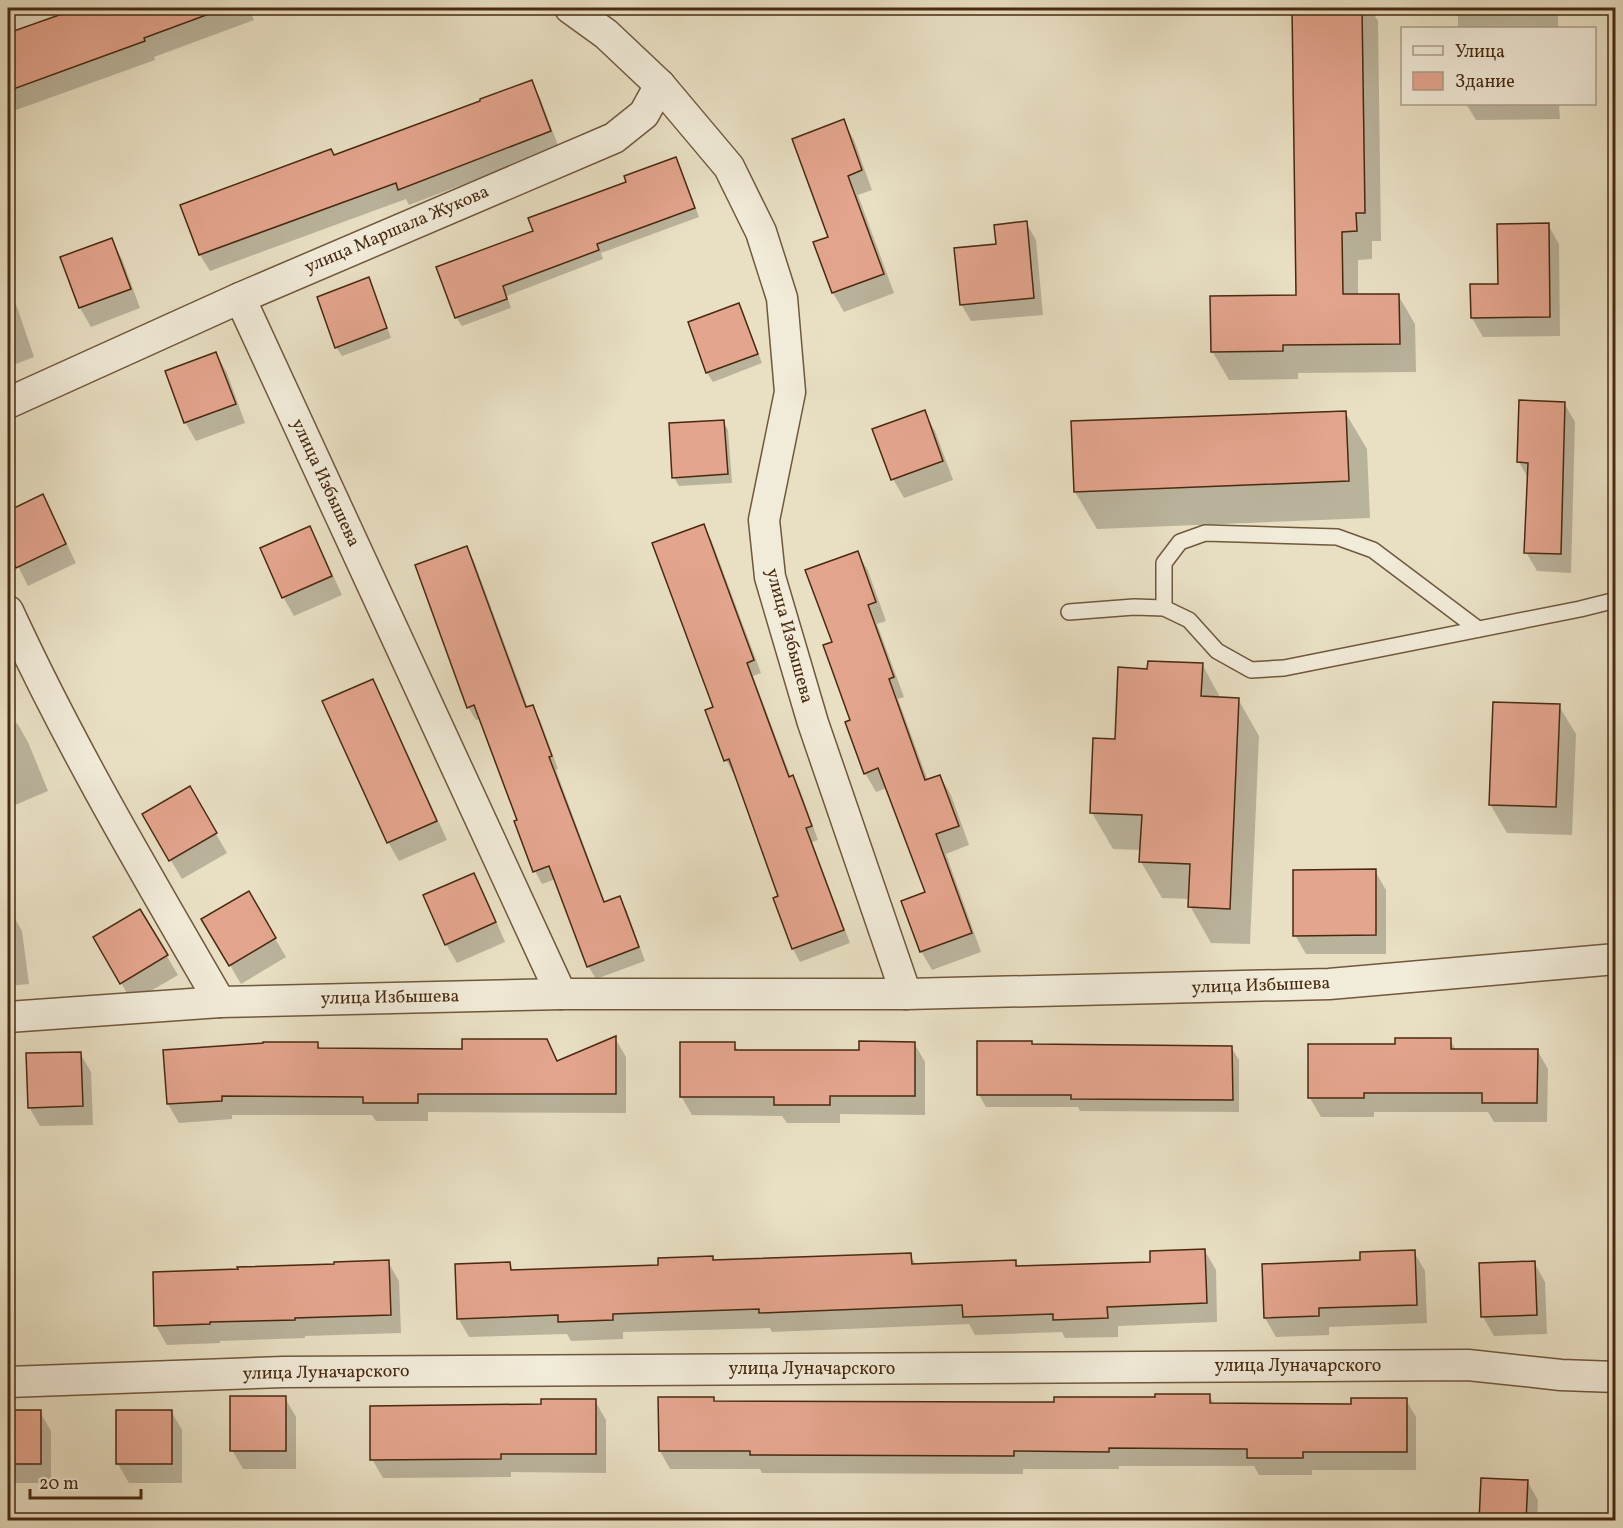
<svg xmlns="http://www.w3.org/2000/svg" width="1623" height="1528" font-family="Vollkorn,serif">
	<rect width="100%" height="100%" fill="#e9e0c4"/>
	<filter id="stains"><feTurbulence type="fractalNoise" baseFrequency=".00333" numOctaves="4"/><feColorMatrix values="0 0 0 0 .2 0 0 0 0 .09 0 0 0 0 .02 0 0 0 .5 -.17"/></filter>
	<radialGradient id="worn" r=".72"><stop offset=".6" stop-color="#630" stop-opacity="0"/><stop offset="1" stop-color="#630" stop-opacity=".3"/></radialGradient>
	<g fill="#0003">
		<polygon points="82,8 249,8 254,20 154,57 155,60 16,110 8,96 8,34"/>
		<polygon points="1294,8 1370,8 1378,21 1381,241 1372,241 1372,259 1358,260 1358,296 1398,295 1415,324 1416,372 1298,373 1298,379 1229,380 1212,351 1297,297"/>
		<rect x="1458" y="8" width="100" height="20"/>
		<polygon points="531,82 540,98 559,148 409,205 406,199 210,271 200,255 182,205 334,157"/>
		<polygon points="1466,104 1559,104 1560,119 1476,120"/>
		<polygon points="843,121 854,140 872,190 858,195 894,293 844,312 833,293 815,243 830,238"/>
		<polygon points="676,159 681,168 699,217 601,253 603,259 507,296 511,308 462,326 456,317 535,232"/>
		<polygon points="1026,223 1036,240 1043,315 971,321 961,304"/>
		<polygon points="1548,225 1559,244 1560,336 1483,337 1472,318"/>
		<polygon points="111,240 122,259 140,308 91,327 80,308 62,258"/>
		<polygon points="368,279 373,288 391,338 342,356 336,347"/>
		<polygon points="8,292 17,307 34,357 8,367"/>
		<polygon points="739,305 744,314 762,363 713,382 707,373 689,323"/>
		<polygon points="216,354 227,373 245,423 196,441 185,422"/>
		<polygon points="1564,403 1575,422 1571,573 1537,571 1526,552 1529,480 1519,462"/>
		<polygon points="924,412 935,431 953,480 904,498 893,479 874,430"/>
		<polygon points="1345,412 1367,449 1370,518 1097,529 1075,492"/>
		<polygon points="723,421 728,430 732,483 679,486 674,477"/>
		<polygon points="42,496 53,515 76,563 28,586 8,546 8,513"/>
		<polygon points="703,526 711,539 761,673 753,676 791,778 793,777 800,790 818,840 812,842 850,943 800,962 793,949 780,897 735,772 733,773 726,760 715,708"/>
		<polygon points="309,528 320,547 342,595 294,616 283,597"/>
		<polygon points="466,548 474,561 528,708 532,707 540,720 558,769 556,770 605,903 620,898 627,911 645,961 596,979 588,966 556,879 542,884 535,871 518,821 480,719 476,720 468,707"/>
		<polygon points="857,552 868,571 886,621 877,624 904,697 898,699 928,781 940,776 951,795 969,845 946,854 981,952 932,970 921,951 927,893 887,788 876,792 865,773 834,643"/>
		<polygon points="1202,664 1221,699 1238,699 1259,736 1250,944 1211,943 1190,906 1190,899 1162,898 1141,862 1142,850 1113,849 1092,813 1116,741 1149,670"/>
		<polygon points="372,681 383,700 447,840 399,861 388,842"/>
		<polygon points="1559,706 1576,734 1572,835 1507,833 1490,804"/>
		<polygon points="17,723 28,742 48,791 8,808 8,727"/>
		<polygon points="189,788 227,853 182,879 144,815"/>
		<polygon points="1375,871 1386,890 1386,954 1306,954 1295,935"/>
		<polygon points="473,875 484,893 505,942 457,963 446,944"/>
		<polygon points="248,893 286,957 241,984 203,919"/>
		<polygon points="140,911 178,975 132,1002 95,937"/>
		<polygon points="11,912 22,931 29,984 8,986 8,913"/>
		<polygon points="615,1038 626,1057 626,1113 428,1112 428,1121 376,1121 372,1115 232,1115 232,1119 179,1123 168,1104 317,1043 321,1049 463,1050 546,1041 558,1061"/>
		<polygon points="1450,1040 1456,1050 1537,1050 1548,1069 1547,1122 1494,1122 1488,1112 1374,1112 1374,1117 1321,1117 1310,1098 1396,1045"/>
		<polygon points="1031,1042 1033,1046 1231,1047 1239,1060 1239,1112 1080,1111 1078,1107 986,1107 979,1095"/>
		<polygon points="914,1043 925,1062 925,1115 840,1114 840,1123 787,1123 782,1116 692,1115 681,1096 734,1044 739,1052 861,1052"/>
		<polygon points="80,1053 91,1072 93,1125 40,1126 29,1107"/>
		<polygon points="1205,1251 1216,1270 1217,1322 1118,1326 1118,1337 1065,1338 1062,1332 975,1335 969,1324 772,1332 770,1328 623,1332 623,1339 571,1341 567,1334 469,1337 458,1318 509,1264 513,1271 659,1266 712,1258 715,1262 910,1255 916,1265 1015,1262 1019,1268 1152,1263"/>
		<polygon points="1414,1252 1425,1271 1427,1323 1329,1327 1329,1335 1276,1337 1265,1318 1361,1261"/>
		<polygon points="388,1262 399,1281 401,1333 305,1336 305,1338 220,1341 220,1343 167,1345 156,1326"/>
		<polygon points="1534,1262 1545,1282 1547,1334 1494,1336 1483,1317 1480,1264"/>
		<polygon points="1209,1396 1215,1405 1353,1406 1406,1400 1416,1417 1416,1470 1312,1470 1312,1475 1259,1475 1254,1466 1119,1466 1119,1469 1023,1469 1023,1474 762,1473 760,1469 670,1469 660,1451 713,1398 715,1402 1055,1404"/>
		<polygon points="285,1398 296,1417 296,1469 243,1469 232,1450"/>
		<polygon points="595,1401 606,1420 606,1473 511,1472 511,1477 383,1478 372,1459 542,1406"/>
		<polygon points="8,1411 40,1412 51,1431 51,1483 8,1483"/>
		<polygon points="171,1411 182,1430 182,1483 129,1483 118,1464"/>
		<polygon points="1527,1481 1538,1500 1537,1520 1481,1520"/>
	</g>
	<g fill="#e4a58e" stroke="#482a0f" stroke-width="1.5">
		<polygon points="79,8 216,8 217,11 144,38 145,41 8,91 8,33"/>
		<polygon points="1292,8 1362,8 1365,213 1356,213 1357,231 1342,232 1343,294 1399,294 1400,344 1283,345 1283,351 1211,352 1210,296 1296,295"/>
		<polygon points="532,80 551,131 398,190 396,183 199,255 180,205 331,149 334,155 480,101 480,99"/>
		<polygon points="844,119 862,170 848,176 884,274 832,293 813,242 828,237 792,139"/>
		<polygon points="676,157 695,208 597,244 599,250 503,286 507,299 455,318 436,267 533,231 528,218 626,182 624,176"/>
		<polygon points="1027,221 1034,298 960,305 954,248 996,244 994,225"/>
		<polygon points="1549,223 1550,317 1471,318 1470,284 1498,284 1497,224"/>
		<polygon points="112,238 131,289 79,308 60,257"/>
		<polygon points="369,277 387,328 335,348 317,297"/>
		<polygon points="739,303 758,354 706,373 688,322"/>
		<polygon points="216,352 236,404 184,423 165,371"/>
		<polygon points="1519,400 1565,402 1561,554 1524,553 1528,463 1517,462"/>
		<polygon points="925,410 943,461 891,480 872,429"/>
		<polygon points="1346,411 1349,481 1074,492 1071,421"/>
		<polygon points="724,420 728,474 672,478 669,423"/>
		<polygon points="43,494 66,544 16,568 8,550 8,511"/>
		<polygon points="704,524 754,660 747,663 789,777 793,775 812,826 806,828 844,930 792,949 773,898 778,896 729,759 724,761 705,710 713,707 652,543"/>
		<polygon points="310,526 332,576 282,598 260,548"/>
		<polygon points="467,546 526,707 533,705 552,756 549,757 604,902 620,896 639,947 587,967 549,866 533,872 514,821 517,820 474,705 467,708 415,565"/>
		<polygon points="858,551 876,602 868,605 894,677 889,679 925,780 940,775 959,826 936,834 972,933 920,952 901,901 925,892 878,768 864,774 845,722 850,720 823,645 832,642 805,570"/>
		<polygon points="1148,661 1203,663 1201,696 1239,698 1230,909 1188,907 1190,864 1139,862 1142,815 1090,813 1093,738 1115,739 1118,667 1147,669"/>
		<polygon points="373,679 437,821 387,843 322,701"/>
		<polygon points="1493,702 1560,704 1556,807 1489,805"/>
		<polygon points="190,786 217,833 169,861 142,814"/>
		<polygon points="1376,869 1376,935 1293,936 1293,870"/>
		<polygon points="474,873 496,922 445,945 423,895"/>
		<polygon points="249,891 276,938 229,966 201,919"/>
		<polygon points="140,909 168,955 120,984 93,937"/>
		<polygon points="616,1036 616,1094 418,1094 418,1103 363,1103 363,1097 222,1096 222,1101 167,1104 163,1050 263,1043 263,1042 318,1042 318,1048 462,1049 462,1039 547,1039 557,1061"/>
		<polygon points="1395,1038 1451,1038 1451,1049 1538,1049 1537,1103 1482,1103 1482,1093 1364,1093 1364,1098 1308,1098 1308,1044 1395,1044"/>
		<polygon points="859,1041 915,1042 915,1096 830,1096 830,1105 774,1105 774,1097 680,1097 680,1042 735,1042 735,1050 859,1050"/>
		<polygon points="977,1041 1032,1041 1032,1044 1232,1046 1233,1100 1071,1099 1071,1095 977,1095"/>
		<polygon points="81,1052 83,1106 28,1108 26,1053"/>
		<polygon points="1205,1249 1207,1303 1107,1307 1108,1318 1053,1320 1053,1314 963,1317 962,1305 759,1313 759,1309 613,1314 613,1320 558,1322 558,1315 457,1319 455,1264 510,1262 511,1270 658,1265 658,1258 713,1256 713,1260 911,1253 912,1264 1016,1260 1016,1266 1150,1262 1150,1251"/>
		<polygon points="1415,1250 1417,1305 1319,1308 1319,1316 1264,1318 1262,1264 1360,1260 1360,1252"/>
		<polygon points="389,1260 391,1315 295,1318 295,1320 210,1322 210,1324 154,1326 153,1272 238,1269 237,1267 334,1264 334,1262"/>
		<polygon points="1535,1261 1537,1315 1481,1317 1479,1263"/>
		<polygon points="1155,1394 1210,1394 1210,1403 1351,1404 1351,1398 1407,1398 1407,1452 1303,1452 1303,1458 1247,1458 1247,1449 1109,1448 1109,1452 1014,1451 1014,1456 750,1455 750,1451 659,1451 658,1397 714,1397 714,1401 1054,1402 1054,1397 1155,1397"/>
		<rect x="230" y="1396" width="56" height="55"/>
		<polygon points="541,1399 596,1399 596,1454 501,1454 501,1459 370,1460 370,1406 541,1404"/>
		<rect x="8" y="1410" width="33" height="54"/>
		<rect x="116" y="1410" width="56" height="54"/>
		<polygon points="1481,1478 1528,1480 1526,1521 1479,1521"/>
	</g>
	<g fill="none" stroke-linecap="round" stroke-linejoin="round">
		<g stroke="#70583c" stroke-width="18">
			<g id="service">
				<polyline points="1164,608 1164,563 1180,542 1205,533 1337,537 1373,550 1478,629"/>
				<polyline points="1069,612 1134,607 1164,608 1189,620 1217,651 1251,670 1284,668 1580,609 1616,600"/>
			</g>
		</g>
		<g stroke="#70583c" stroke-width="33">
			<g id="minor">
				<polyline points="570,8 606,34 660,85 729,167 761,232 782,298 790,392 764,520 770,577 813,723 906,994"/>
				<polyline points="240,298 561,994"/>
				<polyline points="8,403 240,298 614,138 644,114 660,85"/>
				<path d="M8,611c62,135 138,263 212,391"/>
				<polyline points="8,1017 220,1002 561,994 906,994 1329,984 1616,959"/>
				<polyline points="8,1382 283,1372 1468,1365 1561,1375 1616,1377"/>
			</g>
		</g>
		<use href="#service" stroke="#f1ebd9" stroke-width="15"/>
		<use href="#minor" stroke="#f1ebd9" stroke-width="30"/>
	</g>
	<g text-anchor="middle" dominant-baseline="central" stroke-width="6" stroke-linejoin="round" paint-order="stroke">
		<g font-size="18" fill="#482a0f" stroke="#f1ebd9">
			<text transform="translate(397 230) rotate(-23)">улица Маршала Жукова</text>
			<text transform="translate(325 483) rotate(65)">улица Избышева</text>
			<text transform="translate(789 636) rotate(75)">улица Избышева</text>
			<text transform="translate(1261 986) rotate(-2)">улица Избышева</text>
			<text transform="translate(390 998) rotate(-1)">улица Избышева</text>
			<text x="1298" y="1366">улица Луначарского</text>
			<text x="812" y="1369">улица Луначарского</text>
			<text transform="translate(326 1373) rotate(-1)">улица Луначарского</text>
		</g>
	</g>
	<rect width="1623" height="1528" fill="none" stroke="#e9e0c4" stroke-width="30"/>
	<rect x="9" y="9" width="1605" height="1510" fill="none" stroke="#482a0f" stroke-width="3"/>
	<rect x="15" y="15" width="1593" height="1498" fill="none" stroke="#482a0f" stroke-width="1.5"/>
	<rect x="1401" y="27" width="195" height="78" fill="#f1ebd9" stroke="#ad9e88" stroke-width="1.5"/>
	<rect x="1413" y="46" width="30" height="9" fill="#f1ebd9" stroke="#ad9e88" stroke-width="1.5"/>
	<text x="1455" y="57" font-size="18" fill="#482a0f">Улица</text>
	<rect x="1413" y="72" width="30" height="18" fill="#e4a58e" stroke="#ad9e88" stroke-width="1.5"/>
	<text x="1455" y="87" font-size="18" fill="#482a0f">Здание</text>
	<path d="M30 1489v9h111v-9" fill="none" stroke="#482a0f" stroke-width="3"/>
	<text x="39" y="1489" font-size="18" fill="#482a0f" stroke="#f1ebd9" stroke-width="4.5" paint-order="stroke">20 m</text>
	<rect width="100%" height="100%" filter="url(#stains)"/>
	<rect width="100%" height="100%" fill="url(#worn)"/>
</svg>
